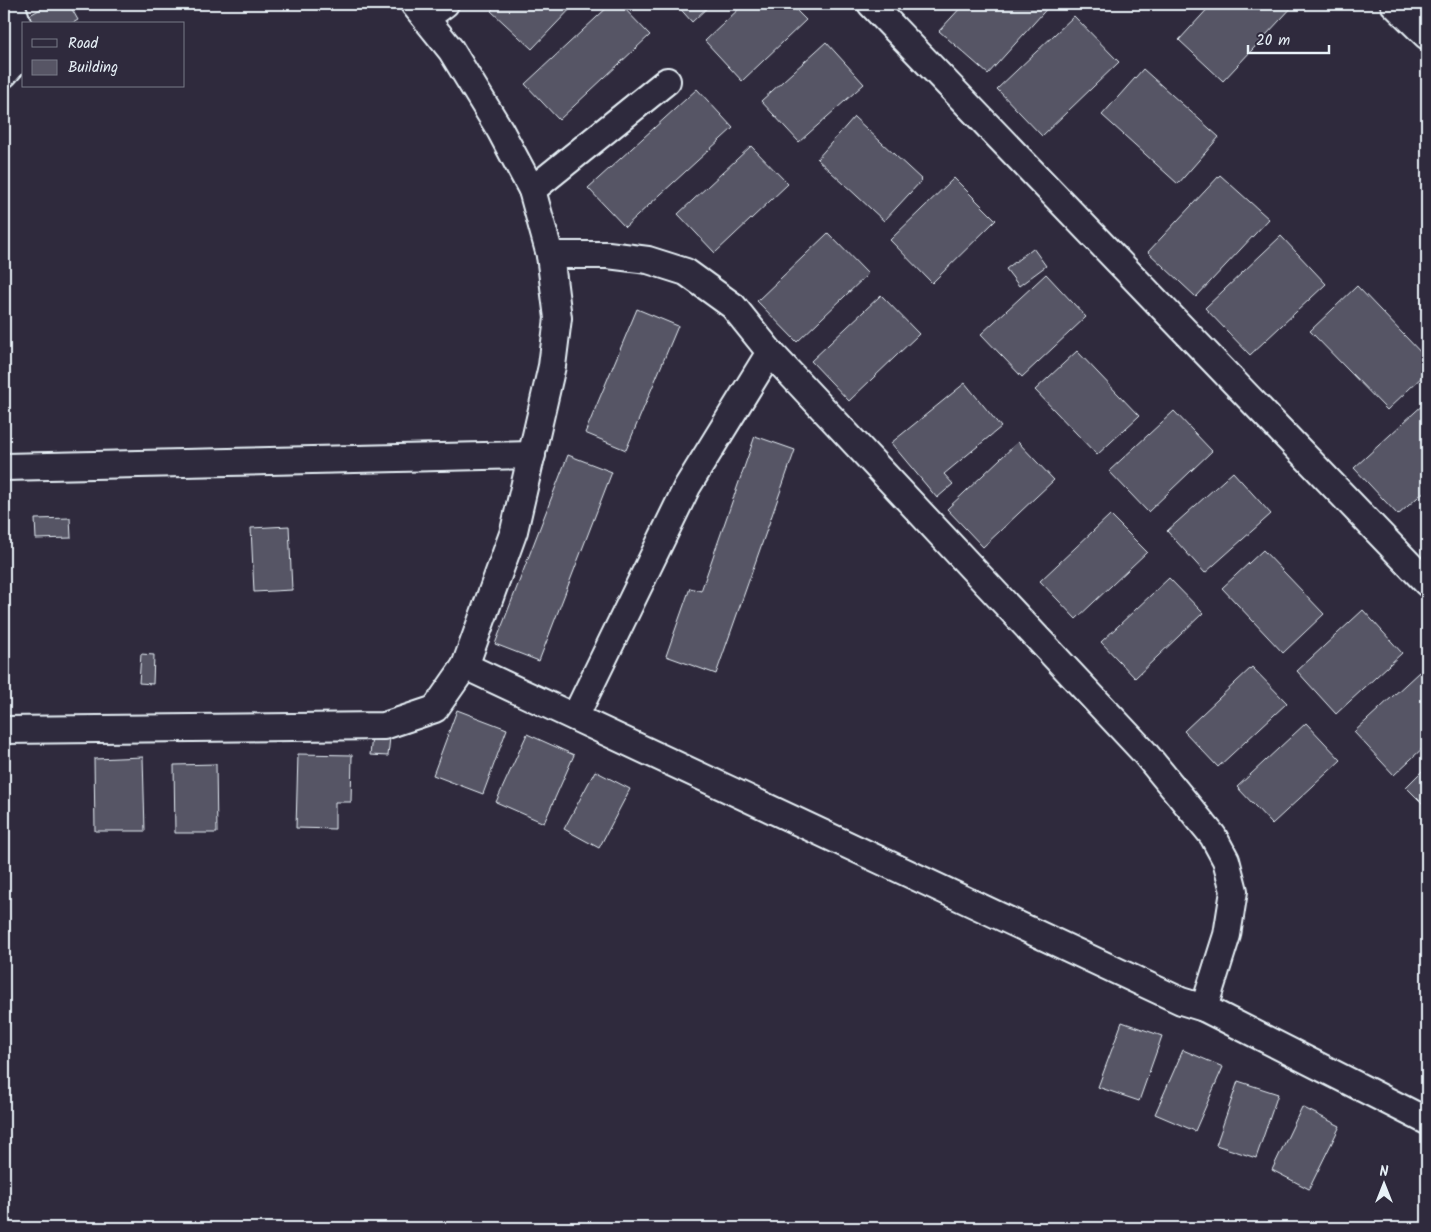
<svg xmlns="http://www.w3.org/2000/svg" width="1431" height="1232" font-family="Kalam,sans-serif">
	<rect width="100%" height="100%" fill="#2f2a3d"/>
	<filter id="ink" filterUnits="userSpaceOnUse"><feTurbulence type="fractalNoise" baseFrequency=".02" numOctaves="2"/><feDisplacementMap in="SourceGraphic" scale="10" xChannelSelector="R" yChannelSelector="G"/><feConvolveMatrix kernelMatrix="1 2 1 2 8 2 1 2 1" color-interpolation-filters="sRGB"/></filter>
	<g filter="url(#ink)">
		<g fill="#575565" stroke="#e8f1f8">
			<polygon points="50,4 69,4 78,20 71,24 30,24 26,17"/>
			<polygon points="497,4 575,4 532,49 491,11"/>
			<polygon points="611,4 620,4 650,35 559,120 525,84"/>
			<polygon points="676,4 711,4 692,22"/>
			<polygon points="744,4 790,4 806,20 742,81 705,41"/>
			<polygon points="964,4 1051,4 988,74 939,31"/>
			<polygon points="1212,4 1295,4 1223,81 1179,40"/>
			<polygon points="1074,16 1119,62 1042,136 997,89"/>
			<polygon points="826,42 864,84 799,142 761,101"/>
			<polygon points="1143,69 1219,137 1178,184 1102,115"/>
			<polygon points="697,89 733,128 625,227 588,188"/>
			<polygon points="854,117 922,180 884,221 817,159"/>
			<polygon points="751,146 788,184 715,253 678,214"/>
			<polygon points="1220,175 1269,219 1196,297 1148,252"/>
			<polygon points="954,178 996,220 932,283 890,240"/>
			<polygon points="828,233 868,274 797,342 757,301"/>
			<polygon points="1281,236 1326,284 1250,355 1205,308"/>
			<polygon points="1033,248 1046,266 1019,286 1006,269"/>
			<polygon points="1046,274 1086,317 1022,377 981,334"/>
			<polygon points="1357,286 1427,359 1427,372 1387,410 1310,331"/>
			<polygon points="881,295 919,334 849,401 811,361"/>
			<polygon points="637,309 678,326 626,450 585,433"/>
			<polygon points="1077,351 1139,416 1097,455 1035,390"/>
			<polygon points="965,383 1001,427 944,474 953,484 937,498 891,443"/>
			<polygon points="1427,401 1427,489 1398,515 1354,468"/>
			<polygon points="1174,411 1212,451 1148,512 1109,471"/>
			<polygon points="755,436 795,450 716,674 666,656 690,588 701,591"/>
			<polygon points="1018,442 1054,480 983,547 947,509"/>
			<polygon points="568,455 612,472 539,661 495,644"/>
			<polygon points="1233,472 1271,514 1205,573 1167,531"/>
			<polygon points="1110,515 1147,552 1076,619 1040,581"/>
			<polygon points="70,518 71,538 36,539 35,519"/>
			<polygon points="289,526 292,590 254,592 251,528"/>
			<polygon points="1263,550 1324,614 1283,653 1222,588"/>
			<polygon points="1169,578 1203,613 1135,678 1101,642"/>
			<polygon points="1363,610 1402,653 1336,714 1297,671"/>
			<polygon points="141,654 154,655 153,684 139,683"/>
			<polygon points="1252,667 1287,703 1218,767 1184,731"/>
			<polygon points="1419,672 1427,681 1427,744 1394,775 1354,732"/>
			<polygon points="457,710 507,729 483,794 433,775"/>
			<polygon points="1306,723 1341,760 1272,824 1237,787"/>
			<polygon points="527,734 574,755 544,823 496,802"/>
			<polygon points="372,736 390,737 388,756 370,755"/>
			<polygon points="298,754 352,755 351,802 335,802 335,829 296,828"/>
			<polygon points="143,757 145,831 95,831 94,759"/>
			<polygon points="216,764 217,833 175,833 174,765"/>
			<polygon points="1427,766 1427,808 1406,787"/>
			<polygon points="595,771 630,789 599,848 564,829"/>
			<polygon points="1122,1022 1162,1036 1139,1101 1098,1087"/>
			<polygon points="1183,1050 1223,1067 1195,1131 1155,1114"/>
			<polygon points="1238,1081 1278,1094 1256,1158 1216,1145"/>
			<polygon points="1302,1107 1340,1126 1309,1189 1272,1170"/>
		</g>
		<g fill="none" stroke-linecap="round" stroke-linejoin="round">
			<g stroke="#e8f1f8" stroke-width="30">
				<g id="minor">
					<polyline points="871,4 1427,583"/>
					<polyline points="1394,4 1427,36"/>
					<polyline points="426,18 445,4"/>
					<polyline points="4,74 20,56 18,25 11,4"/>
					<polyline points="532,190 667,81"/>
					<polyline points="4,467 532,455"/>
					<polyline points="465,666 1181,1001 1204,1008 1227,935 1234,891 1226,860 1213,836 1144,752 770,352 733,306 686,272 648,260 608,255 550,255"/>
					<polyline points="575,717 687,487 770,352"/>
					<polyline points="4,730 384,726 435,709 465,666 514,531 552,366 558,318 550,255 532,190 500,130 451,50 414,4"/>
					<polyline points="1204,1008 1427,1121"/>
				</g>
			</g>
			<use href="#minor" stroke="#2f2a3d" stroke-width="26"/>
		</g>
	</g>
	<rect width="1431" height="1232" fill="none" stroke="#2f2a3d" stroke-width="20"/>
	<rect x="10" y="10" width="1411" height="1212" fill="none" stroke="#e8f1f8" stroke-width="2" filter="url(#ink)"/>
	<rect x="22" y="22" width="162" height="65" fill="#2f2a3d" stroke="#797a88"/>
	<rect x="32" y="39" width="25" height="8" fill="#2f2a3d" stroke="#797a88"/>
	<text x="68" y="48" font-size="15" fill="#e8f1f8">Road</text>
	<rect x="32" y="60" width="25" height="15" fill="#575565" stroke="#797a88"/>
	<text x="68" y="72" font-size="15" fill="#e8f1f8">Building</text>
	<g transform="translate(1384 1184)" stroke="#2f2a3d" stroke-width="4" paint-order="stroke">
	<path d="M0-4L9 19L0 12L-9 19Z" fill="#e8f1f8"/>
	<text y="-8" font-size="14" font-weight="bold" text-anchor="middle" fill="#e8f1f8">N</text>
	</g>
	<path d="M1248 45v8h81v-8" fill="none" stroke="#e8f1f8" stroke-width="2.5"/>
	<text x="1256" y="45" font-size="15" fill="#e8f1f8" stroke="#2f2a3d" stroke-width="4" paint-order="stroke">20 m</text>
</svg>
